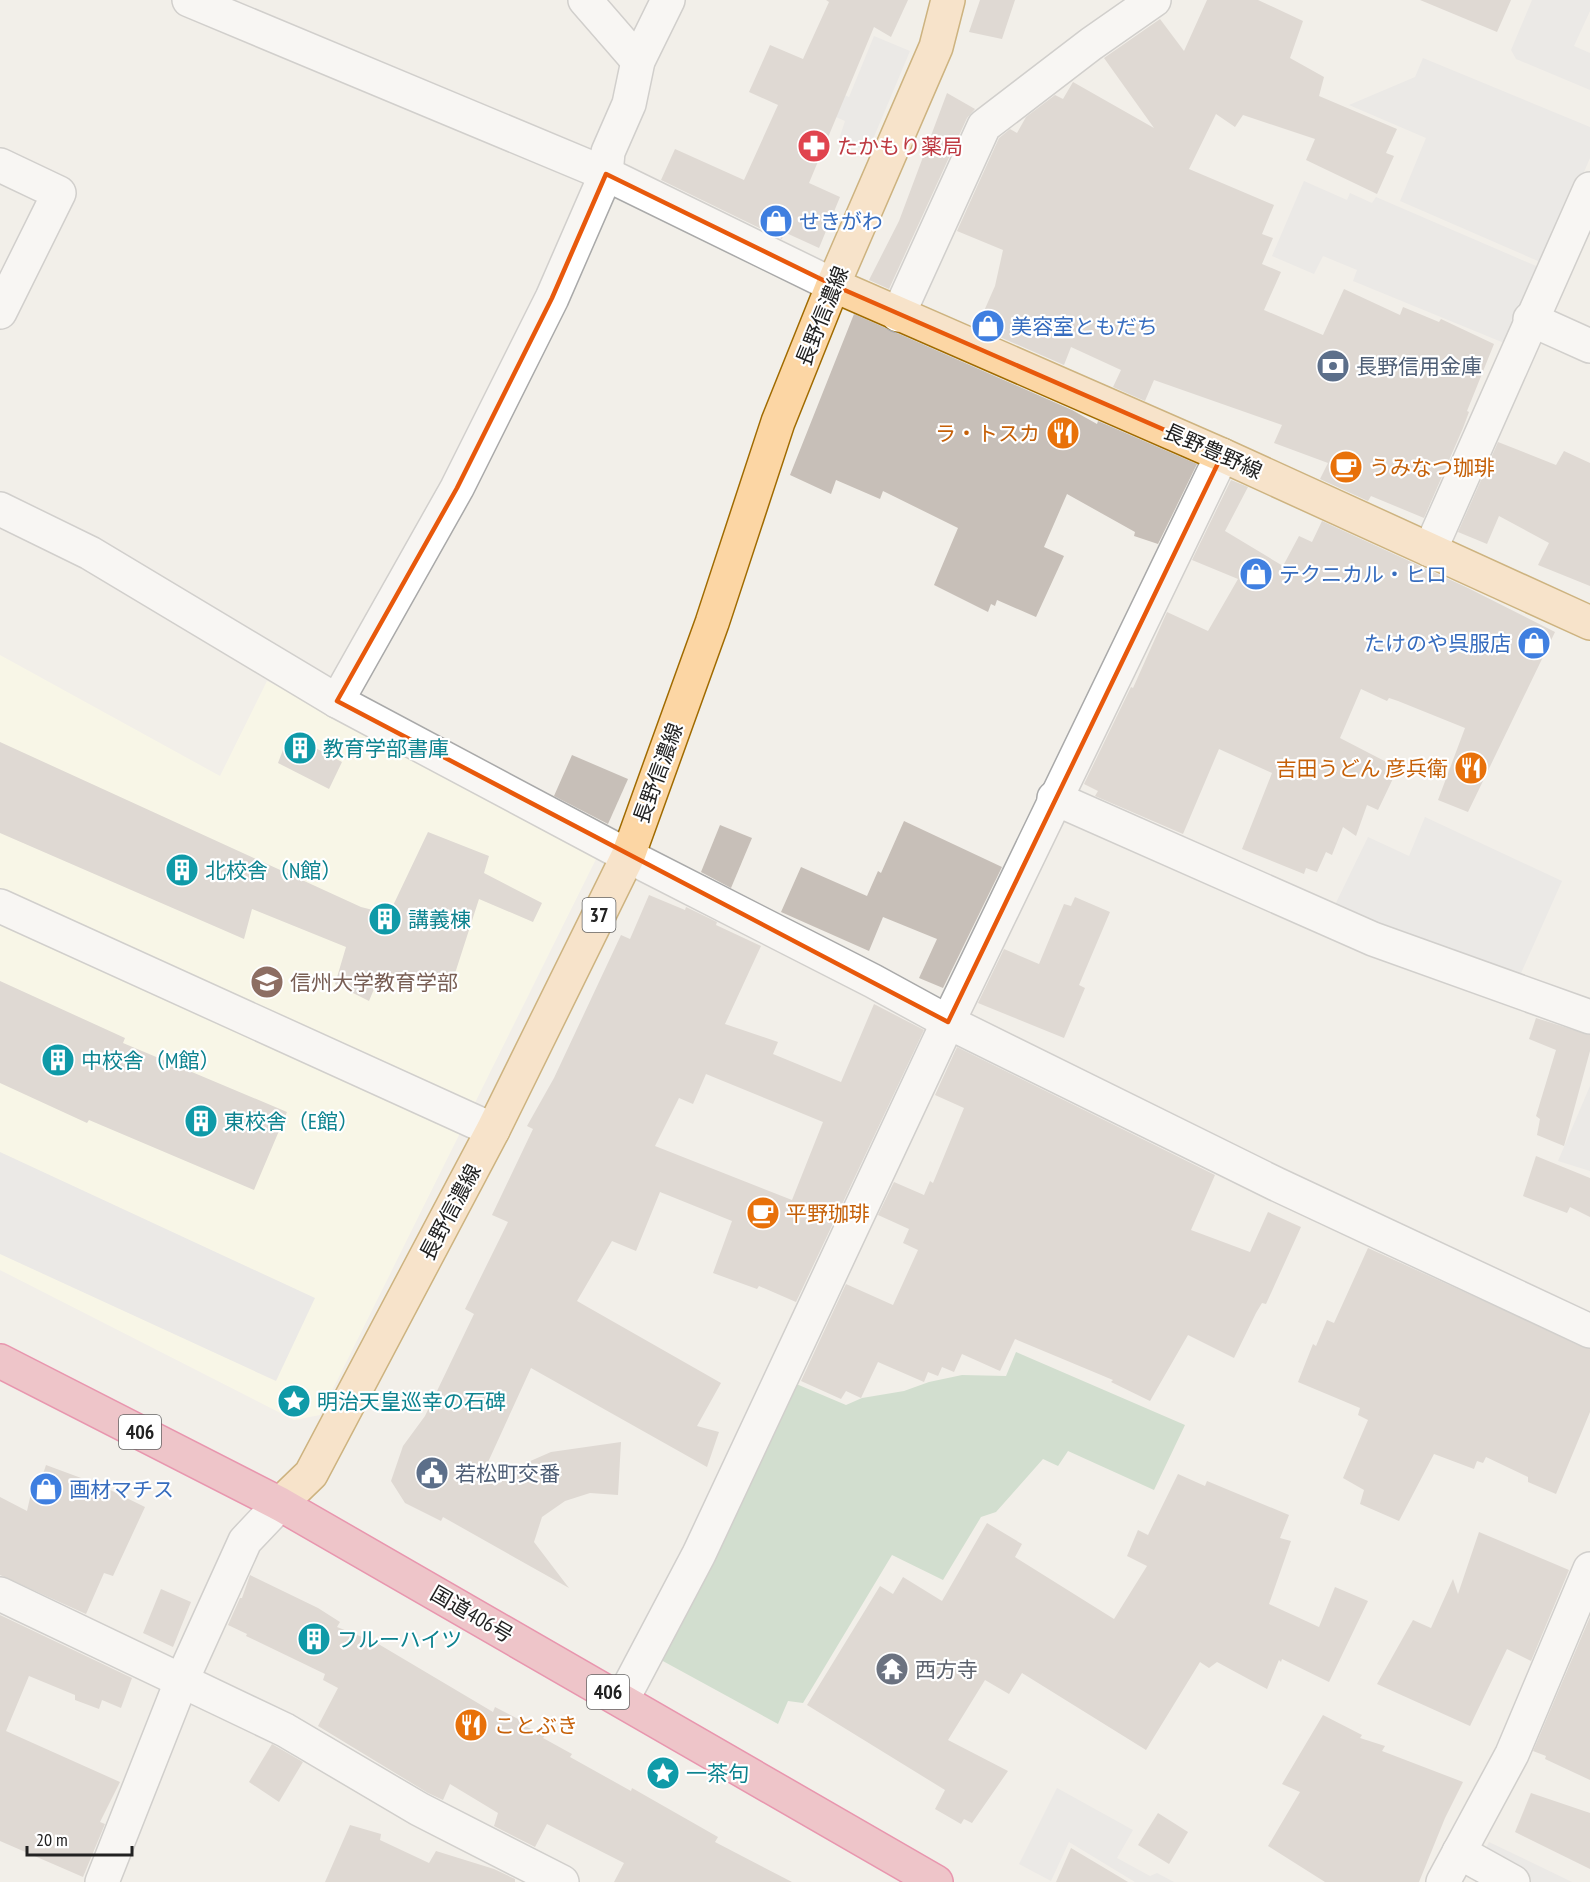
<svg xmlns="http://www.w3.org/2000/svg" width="1590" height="1882" font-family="'PT Sans Narrow','Noto Sans JP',sans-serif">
	<rect width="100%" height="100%" fill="#f2efe9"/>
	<polygon fill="#ffffe5" points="0,655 220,776 267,681 602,847 320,1415 294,1420 0,1270"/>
	<polygon fill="#aacbaf" points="1016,1352 1185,1425 1154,1490 1068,1451 1058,1466 1043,1459 996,1512 981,1517 943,1580 892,1555 803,1703 788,1701 778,1724 661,1660 794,1383 846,1405 862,1398 904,1391 929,1382 962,1375 1006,1376"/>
	<g fill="#e2e2e2">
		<polygon points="1532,0 1590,0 1590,11 1574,46 1590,53 1590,90 1516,59 1511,50"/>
		<polygon points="874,36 910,51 868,151 839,139 845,121 786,95 795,74 849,97"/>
		<polygon points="1423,58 1590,127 1590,158 1545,264 1400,201 1426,138 1349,105 1415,77"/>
		<polygon points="1304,181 1347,200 1350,193 1372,203 1376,197 1543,269 1509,345 1353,281 1357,270 1323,256 1314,274 1272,256"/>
		<polygon points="1425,817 1562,881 1518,980 1332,911 1368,837 1409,856"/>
		<polygon points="1590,1086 1590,1171 1558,1161"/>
		<polygon points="0,1152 315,1298 276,1381 0,1254"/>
		<polygon points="1057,1788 1133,1830 1117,1858 1150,1876 1157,1873 1174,1882 1135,1882 1069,1842 1051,1881 1019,1864"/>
		<polygon points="1489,1842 1572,1882 1483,1882 1472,1877"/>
	</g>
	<g fill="#c7bfb8" fill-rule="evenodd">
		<polygon points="826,0 908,0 891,37 874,27 809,183 840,197 819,248 784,232 782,239 661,180 675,149 744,180 778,105 749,92 770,45 803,59 829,2"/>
		<polygon points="980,0 1015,0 1002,39 969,32"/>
		<polygon points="1207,0 1258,0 1303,21 1290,58 1324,77 1319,96 1397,129 1386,153 1394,156 1377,194 1306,160 1315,139 1243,115 1235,127 1216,114 1189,169 1274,205 1262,234 1273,238 1262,264 1281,272 1264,310 1323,335 1344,289 1400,315 1403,307 1439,322 1441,319 1494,344 1467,411 1469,412 1463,428 1424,518 1371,496 1368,501 1320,479 1328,463 1274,443 1282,425 1154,380 1145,401 1113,387 1121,370 1071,347 1064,365 977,327 995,286 1003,250 957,231 999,138 1010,129 1017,133 1026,117 1055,95 1063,99 1073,82 1154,128 1104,58 1160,19 1184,51"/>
		<polygon points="1420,0 1511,0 1497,32"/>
		<polygon points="947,93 975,109 967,118 889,289 869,280 899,221"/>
		<polygon points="854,314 1072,410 1097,424 1098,421 1197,464 1158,544 1134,536 1135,532 1067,494 1044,547 1064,556 1036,617 997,600 995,606 991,604 988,612 934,585 958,528 883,491 880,499 836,480 831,494 790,475"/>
		<polygon points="1498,442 1556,465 1564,451 1590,463 1590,586 1538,565 1549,543 1499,516 1487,544 1458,532"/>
		<polygon points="1231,480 1248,487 1225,531 1283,566 1299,536 1312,542 1322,521 1468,588 1555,632 1468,812 1438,800 1465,728 1398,701 1389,698 1387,701 1361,689 1340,738 1398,768 1378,810 1367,805 1356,836 1343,827 1332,855 1326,852 1317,872 1306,868 1304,874 1242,849 1272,773 1219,749 1183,834 1095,796 1098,791 1084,784 1131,687 1133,688 1167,612 1208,631 1238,579 1192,560"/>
		<polygon points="289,734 342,762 329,789 278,763"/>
		<polygon points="0,742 361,907 389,914 428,832 489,856 484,873 542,903 533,922 479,899 449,992 382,970 369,1001 335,984 346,947 252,909 244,939 0,833"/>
		<polygon points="572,755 628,779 608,824 554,796"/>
		<polygon points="904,821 1002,867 943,988 919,978 937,939 883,917 869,951 781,912 801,867 867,896 878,871 881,873"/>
		<polygon points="720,825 752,838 731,888 701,872"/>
		<path d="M649,895l36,15 1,-3 31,15 -1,3 45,21 -36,78 53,18 -5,12 68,28 33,-78 50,26 -128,272 -37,-16 -2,3 -44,-16 19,-52 -72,-29 -24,59 -24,-10 -35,60 144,82 -24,43 22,6 -12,35 -176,-99 -53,116 73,-32 70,-10 -3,53 -28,-2 -25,8 -23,16 -8,25 35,46 -126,-71 -2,4 -36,-18 -14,-22 12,-35 22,-30 49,-102 -9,-5 43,-87 -16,-7 41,-86 -6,-3 27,-48 67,-143 9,4zM706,1074l117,48 -31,78 -137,-54 24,-48 14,6z"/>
		<polygon points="1075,897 1110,912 1079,985 1085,988 1064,1038 978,1003 1004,949 1039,964 1064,904 1071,906"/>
		<polygon points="0,981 125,1038 123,1043 287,1112 254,1190 89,1120 87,1123 0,1083"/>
		<polygon points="1536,1018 1590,1035 1590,1051 1564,1146 1537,1135 1540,1119 1536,1116 1556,1050 1529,1039"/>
		<polygon points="957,1047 1215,1175 1191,1230 1250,1252 1268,1212 1301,1227 1266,1304 1262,1303 1256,1313 1234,1358 1188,1335 1150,1401 1111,1382 1113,1380 1015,1339 1000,1371 962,1354 954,1372 942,1367 938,1376 928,1372 924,1382 878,1362 861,1398 846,1391 841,1399 801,1381 846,1284 893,1305 918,1250 903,1243 909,1229 878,1215 894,1182 924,1195 930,1181 933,1183 964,1108 935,1095"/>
		<polygon points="1536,1156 1590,1178 1590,1217 1570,1207 1567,1213 1523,1196"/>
		<polygon points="1368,1248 1590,1349 1590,1412 1556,1494 1528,1482 1528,1477 1486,1457 1483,1463 1477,1461 1474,1469 1434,1454 1399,1521 1360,1504 1364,1490 1343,1478 1368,1420 1358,1415 1360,1408 1298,1382 1313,1344 1316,1346 1327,1320 1334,1323"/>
		<polygon points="46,1465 100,1485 145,1507 113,1576 104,1573 86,1614 0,1575 0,1497 27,1511 35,1476 42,1477"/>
		<polygon points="1178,1474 1205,1486 1207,1481 1289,1515 1280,1538 1291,1541 1269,1604 1319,1627 1335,1587 1368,1601 1329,1682 1282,1659 1281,1662 1279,1660 1267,1689 1217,1662 1209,1668 1200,1662 1146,1750 1022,1673 1009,1694 985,1680 948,1740 1008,1771 972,1823 964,1819 961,1824 935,1809 945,1790 807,1705 880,1586 893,1594 903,1577 942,1601 987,1523 1022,1544 1015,1557 1114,1619 1147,1566 1127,1556 1138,1530 1148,1535"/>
		<polygon points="1479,1532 1569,1570 1531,1661 1507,1649 1470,1726 1377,1684 1413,1620 1431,1628 1453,1579 1458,1594"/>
		<polygon points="250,1575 318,1608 340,1622 337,1627 375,1642 493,1712 495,1707 522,1721 520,1724 545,1735 543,1738 572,1754 570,1757 631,1791 632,1788 718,1837 715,1842 792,1882 614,1882 624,1863 547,1824 535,1847 494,1826 498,1813 450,1784 443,1800 428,1793 318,1726 338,1688 323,1680 325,1674 246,1636 247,1634 228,1625 240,1598 242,1598"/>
		<polygon points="161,1589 191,1602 173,1647 143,1633"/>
		<polygon points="0,1615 132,1678 121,1708 102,1700 99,1709 75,1700 75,1695 29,1676 6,1731 120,1782 100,1822 105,1824 83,1877 0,1841"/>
		<polygon points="1590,1617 1590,1780 1545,1759 1546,1756 1533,1751"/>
		<polygon points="1323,1715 1362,1735 1360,1738 1385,1746 1382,1751 1463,1782 1445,1818 1419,1882 1325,1882 1268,1846 1300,1792 1282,1784"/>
		<polygon points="272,1744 303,1762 279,1802 249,1782"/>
		<polygon points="1531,1793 1590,1813 1590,1869 1515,1832"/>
		<polygon points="1158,1813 1188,1832 1169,1864 1138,1845"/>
		<polygon points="350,1825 381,1834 380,1840 429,1863 436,1851 494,1869 515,1879 515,1882 325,1882"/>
		<polygon points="1071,1848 1128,1882 1056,1882"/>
	</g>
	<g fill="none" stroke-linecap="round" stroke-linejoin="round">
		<g stroke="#a9a9a9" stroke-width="36">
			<g id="minor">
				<polyline points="189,0 606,174 833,285"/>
				<polyline points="585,0 638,61"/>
				<polyline points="0,165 59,193 0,312"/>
				<polyline points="898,315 984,126 1091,44 1154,0"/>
				<polyline points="1530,319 1590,346"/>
				<polyline points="0,509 90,553 337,701 628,856 873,981 948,1022 1276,1184 1590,1331"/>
				<polyline points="1430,550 1590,189"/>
				<polyline points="337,701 457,488 552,298 606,174 608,152 629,104 638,61 668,0"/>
				<polyline points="1054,798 1373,939 1590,1017"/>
				<polyline points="0,906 493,1130"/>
				<polyline points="0,1594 285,1730 419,1809 562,1882"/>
				<polyline points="622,1700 699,1554 948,1022 1222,455"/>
				<polyline points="1459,1852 1513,1882"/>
				<polyline points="102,1882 181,1682 245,1541 280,1504"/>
				<polyline points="1443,1882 1512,1754 1590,1569"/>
			</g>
		</g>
		<g stroke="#a06b00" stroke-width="36">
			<g id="major">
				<polyline points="833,285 1222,455 1590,623"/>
				<polyline points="280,1504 311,1474 493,1130 628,856 712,623 778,422 833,285 936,47 948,0"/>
			</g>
		</g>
		<g stroke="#dc2a67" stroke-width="36">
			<polyline id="highway" points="0,1361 280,1504 936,1882"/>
		</g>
		<use href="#minor" stroke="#fff" stroke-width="33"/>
		<use href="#major" stroke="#fcd6a4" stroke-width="33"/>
		<use href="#highway" stroke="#e892a2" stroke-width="33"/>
	</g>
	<path d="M0 0H1590V1882H0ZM606,174l227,111 389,170 -274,567 -611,-321 120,-213 95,-190z" fill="#f2efe9" fill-opacity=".55" fill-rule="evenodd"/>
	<path fill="none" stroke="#e8590c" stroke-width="4.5" stroke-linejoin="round" d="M606,174l227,111 389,170 -274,567 -611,-321 120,-213 95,-190z"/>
	<defs>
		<g id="pharmacy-disc" transform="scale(1.725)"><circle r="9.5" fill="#e0444e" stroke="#fff"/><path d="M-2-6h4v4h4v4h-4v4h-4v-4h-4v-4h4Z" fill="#fff"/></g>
		<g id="shop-disc" transform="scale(1.725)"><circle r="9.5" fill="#3f7fe0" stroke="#fff"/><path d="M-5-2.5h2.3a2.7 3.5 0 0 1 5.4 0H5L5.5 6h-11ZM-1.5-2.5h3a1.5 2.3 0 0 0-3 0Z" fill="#fff"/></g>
		<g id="bank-disc" transform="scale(1.725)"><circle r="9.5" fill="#5c6f8a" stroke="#fff"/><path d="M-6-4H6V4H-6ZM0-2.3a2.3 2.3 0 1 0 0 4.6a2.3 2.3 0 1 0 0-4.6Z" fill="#fff"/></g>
		<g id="restaurant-disc" transform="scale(1.725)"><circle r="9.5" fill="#e8710a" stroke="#fff"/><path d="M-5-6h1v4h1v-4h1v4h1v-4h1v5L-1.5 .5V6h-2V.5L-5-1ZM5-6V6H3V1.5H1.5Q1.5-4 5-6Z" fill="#fff"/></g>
		<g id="cafe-disc" transform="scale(1.725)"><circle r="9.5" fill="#e8710a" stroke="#fff"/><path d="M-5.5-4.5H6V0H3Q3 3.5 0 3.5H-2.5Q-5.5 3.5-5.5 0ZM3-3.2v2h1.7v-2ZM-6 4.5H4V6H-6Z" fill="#fff"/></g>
		<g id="building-disc" transform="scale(1.725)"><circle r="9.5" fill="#0f9aa8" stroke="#fff"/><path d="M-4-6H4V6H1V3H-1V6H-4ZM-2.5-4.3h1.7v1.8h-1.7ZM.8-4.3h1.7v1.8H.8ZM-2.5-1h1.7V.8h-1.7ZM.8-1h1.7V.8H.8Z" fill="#fff"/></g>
		<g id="university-disc" transform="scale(1.725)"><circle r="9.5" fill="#8d6e63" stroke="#fff"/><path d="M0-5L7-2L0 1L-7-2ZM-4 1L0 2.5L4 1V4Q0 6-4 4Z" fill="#fff"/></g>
		<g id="sight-disc" transform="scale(1.725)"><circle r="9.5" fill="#0f9aa8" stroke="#fff"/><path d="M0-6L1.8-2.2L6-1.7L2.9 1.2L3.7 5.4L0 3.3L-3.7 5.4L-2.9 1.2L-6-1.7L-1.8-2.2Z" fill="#fff"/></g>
		<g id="civic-disc" transform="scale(1.725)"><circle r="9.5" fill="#5c6f8a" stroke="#fff"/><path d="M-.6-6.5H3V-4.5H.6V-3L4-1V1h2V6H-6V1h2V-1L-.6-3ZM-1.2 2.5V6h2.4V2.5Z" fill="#fff"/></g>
		<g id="temple-disc" transform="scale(1.725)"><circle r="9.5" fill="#6b7280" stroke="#fff"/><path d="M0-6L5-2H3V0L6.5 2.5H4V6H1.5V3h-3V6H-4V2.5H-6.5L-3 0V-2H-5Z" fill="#fff"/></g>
	</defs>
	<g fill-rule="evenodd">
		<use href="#pharmacy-disc" x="814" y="146"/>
		<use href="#shop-disc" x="776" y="221"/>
		<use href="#shop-disc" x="988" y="326"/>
		<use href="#bank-disc" x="1333" y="366"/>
		<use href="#restaurant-disc" x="1063" y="433"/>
		<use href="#cafe-disc" x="1346" y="467"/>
		<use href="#shop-disc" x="1256" y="574"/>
		<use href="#shop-disc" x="1534" y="643"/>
		<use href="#building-disc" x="300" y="748"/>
		<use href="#restaurant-disc" x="1471" y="768"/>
		<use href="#building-disc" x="182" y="870"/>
		<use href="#building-disc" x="385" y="919"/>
		<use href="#university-disc" x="267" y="982"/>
		<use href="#building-disc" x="58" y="1060"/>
		<use href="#building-disc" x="201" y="1121"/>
		<use href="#cafe-disc" x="763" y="1213"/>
		<use href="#sight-disc" x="294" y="1401"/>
		<use href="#civic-disc" x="432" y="1473"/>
		<use href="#shop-disc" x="46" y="1489"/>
		<use href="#building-disc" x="314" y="1639"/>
		<use href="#temple-disc" x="892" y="1669"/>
		<use href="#restaurant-disc" x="471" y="1725"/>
		<use href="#sight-disc" x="663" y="1773"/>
	</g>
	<g text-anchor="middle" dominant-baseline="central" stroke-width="4.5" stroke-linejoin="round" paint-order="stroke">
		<g fill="#fff" stroke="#646464" stroke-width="1.5">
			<rect x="582.5" y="898" width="33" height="34" rx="4.5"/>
			<rect x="119" y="1415" width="42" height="34" rx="4.5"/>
			<rect x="587" y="1675" width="42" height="34" rx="4.5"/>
		</g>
		<g font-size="20" font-weight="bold" fill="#222">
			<text x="599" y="915">37</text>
			<text x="140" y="1432">406</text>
			<text x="608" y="1692">406</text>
		</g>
		<g font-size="21" fill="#be3a42" stroke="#fff" text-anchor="start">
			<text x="837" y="146">たかもり薬局</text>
		</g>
		<g font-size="21" fill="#366cbe" stroke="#fff" text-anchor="start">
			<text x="799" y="221">せきがわ</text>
			<text x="1011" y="326">美容室ともだち</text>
			<text x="1279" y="574">テクニカル・ヒロ</text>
			<text x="1511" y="643" text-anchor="end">たけのや呉服店</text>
			<text x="69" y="1489">画材マチス</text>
		</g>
		<g font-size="21" fill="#222" stroke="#fff">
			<text transform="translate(822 316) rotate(-68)">長野信濃線</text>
			<text transform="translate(1213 451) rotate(24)">長野豊野線</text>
			<text transform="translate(658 773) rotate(-70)">長野信濃線</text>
			<text transform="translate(450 1212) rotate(-62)">長野信濃線</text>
			<text transform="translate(472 1614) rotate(30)">国道406号</text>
		</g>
		<g font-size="21" fill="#4e5e75" stroke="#fff" text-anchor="start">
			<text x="1356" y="366">長野信用金庫</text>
			<text x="455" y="1473">若松町交番</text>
		</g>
		<g font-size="21" fill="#c56008" stroke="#fff" text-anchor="start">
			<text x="1040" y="433" text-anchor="end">ラ・トスカ</text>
			<text x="1369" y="467">うみなつ珈琲</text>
			<text x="1448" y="768" text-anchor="end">吉田うどん 彦兵衛</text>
			<text x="786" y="1213">平野珈琲</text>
			<text x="494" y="1725">ことぶき</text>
		</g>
		<g font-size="21" fill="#0d838f" stroke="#fff" text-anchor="start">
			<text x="323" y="748">教育学部書庫</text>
			<text x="205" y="870">北校舎（N館）</text>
			<text x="408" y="919">講義棟</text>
			<text x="81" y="1060">中校舎（M館）</text>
			<text x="224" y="1121">東校舎（E館）</text>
			<text x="317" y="1401">明治天皇巡幸の石碑</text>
			<text x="337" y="1639">フルーハイツ</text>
			<text x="686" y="1773">一茶句</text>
		</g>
		<g font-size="21" fill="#785e54" stroke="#fff" text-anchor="start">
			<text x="290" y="982">信州大学教育学部</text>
		</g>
		<g font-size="21" fill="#5b616d" stroke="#fff" text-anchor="start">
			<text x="915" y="1669">西方寺</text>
		</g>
	</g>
	<path d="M27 1846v9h105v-9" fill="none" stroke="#222222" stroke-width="3"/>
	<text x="36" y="1846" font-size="18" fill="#222222" stroke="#ffffff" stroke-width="4.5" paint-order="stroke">20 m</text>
</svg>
